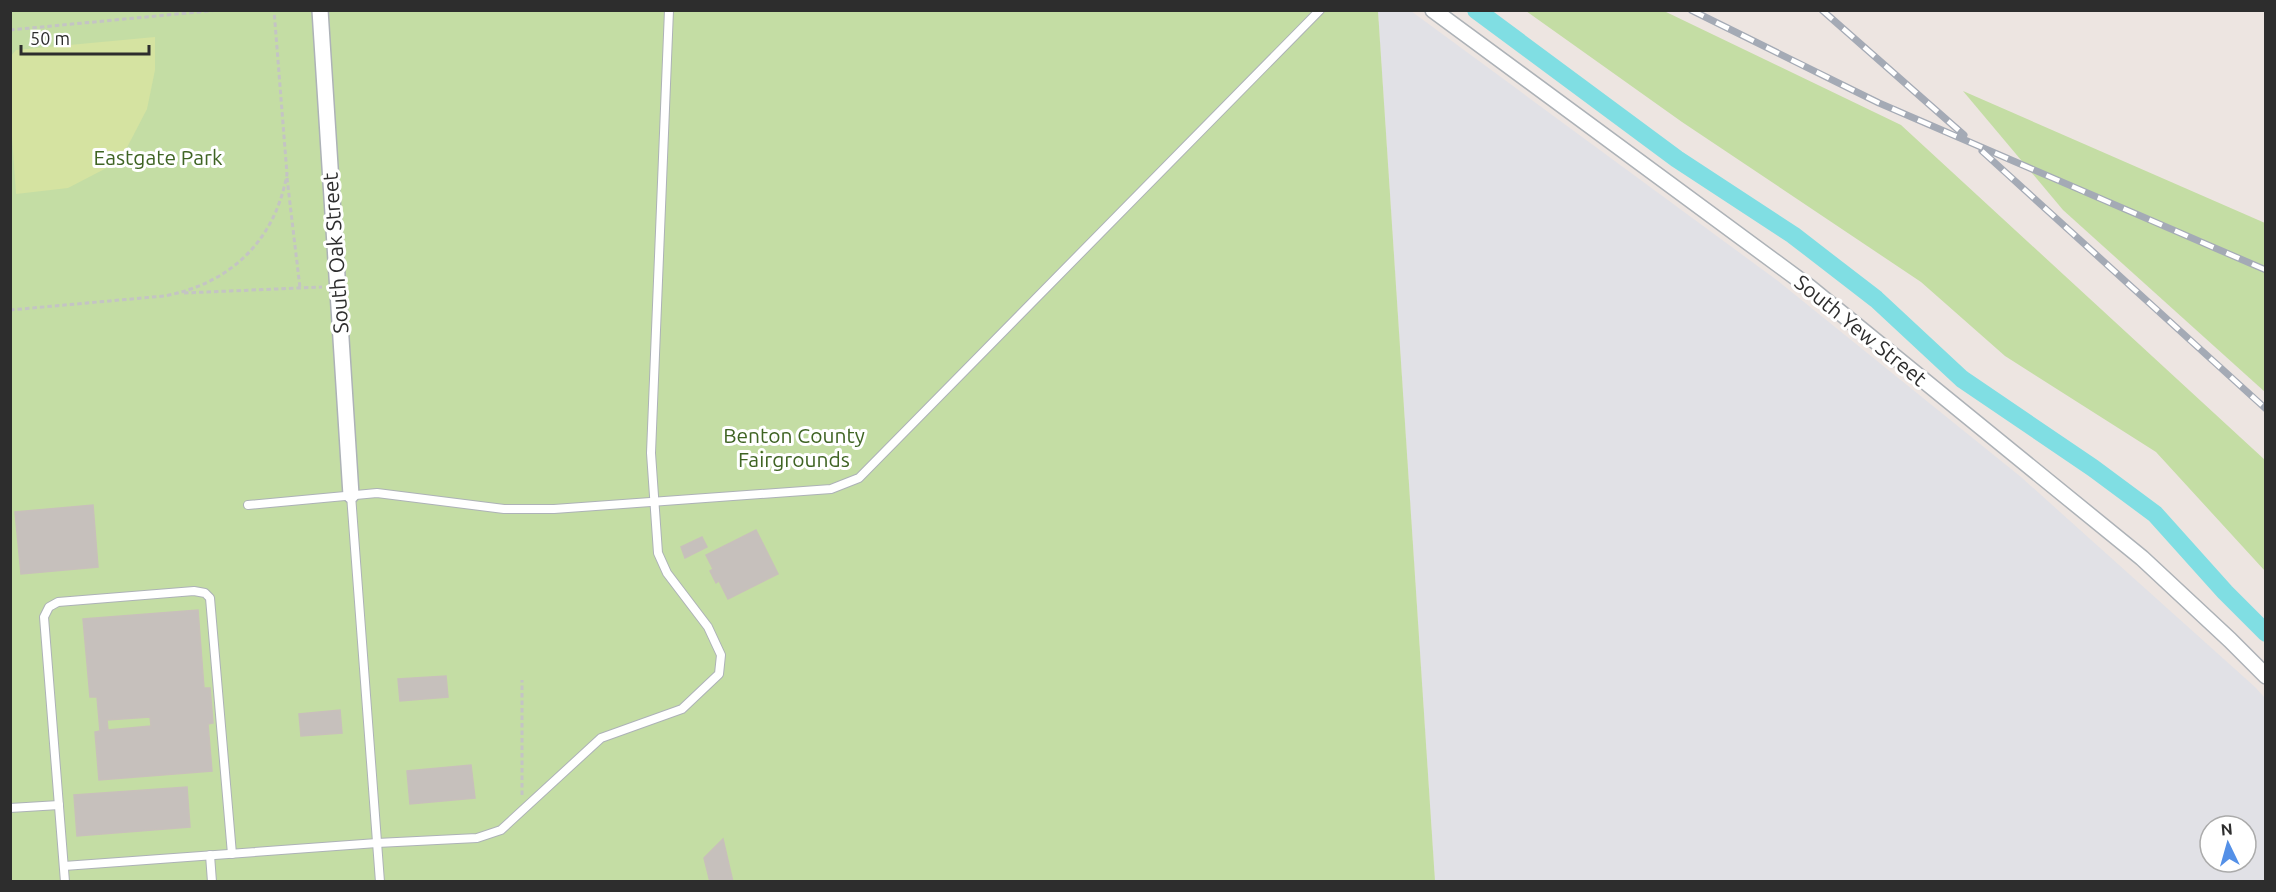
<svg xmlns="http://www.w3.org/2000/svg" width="2276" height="892" font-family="Ubuntu,sans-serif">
	<rect width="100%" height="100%" fill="#ede5e1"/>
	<path fill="#e1e1e6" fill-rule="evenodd" d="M1378,11h33l367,270 243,196 234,210 10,11v183h-830zM2210,826h36v36h-36z"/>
	<g fill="#c4dda4">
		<polygon points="10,11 1378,11 1435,881 11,881"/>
		<polygon points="1526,11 1664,11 1901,125 2265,460 2265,571 2156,452 2005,356 1921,282 1682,122"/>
		<polygon points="1963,91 2265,223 2265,392 2063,210"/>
	</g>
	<polygon fill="#d5e3a1" points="155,37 155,70 147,109 120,161 68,188 16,194 11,122 10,57 16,50"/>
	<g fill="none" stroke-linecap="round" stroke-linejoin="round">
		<polyline stroke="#80dee3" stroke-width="18" points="1476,10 1677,159 1793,235 1876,299 1962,379 2093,468 2155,514 2225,592 2266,633"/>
	</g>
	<g fill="#c6c0bc" stroke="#c8c0bb" stroke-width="1.5" fill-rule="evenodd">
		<polygon points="93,505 98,567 21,574 15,512"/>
		<polygon points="756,530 778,574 728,599 719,581 716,583 710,571 713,569 706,555"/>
		<polygon points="702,537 707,547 685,558 681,547"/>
		<path d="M198,610l6,78h6l3,35 -5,1 4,47 -113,9 -4,-48 5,-1 -3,-34h-7l-7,-78zM150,717l1,9 -43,4 -1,-10z"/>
		<polygon points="446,676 448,697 400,701 398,679"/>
		<polygon points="340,710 342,733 301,736 299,714"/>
		<polygon points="471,765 475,798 410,804 407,771"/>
		<polygon points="187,787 190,827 77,836 74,795"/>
		<polygon points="723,839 733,882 710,882 704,858"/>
	</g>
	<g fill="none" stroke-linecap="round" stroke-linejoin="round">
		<g stroke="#adb2b7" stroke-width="10">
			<g id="lane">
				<polyline points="351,495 380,882"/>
				<polyline points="248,505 377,493 504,509 554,509 831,489 859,478 1320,10"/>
				<polyline points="10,808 59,805"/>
				<polyline points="210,855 212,882"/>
				<polyline points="64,866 377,843 477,838 501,830 601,738 682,709 719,674 721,655 708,627 667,573 658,553 651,453 669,10"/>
				<polyline points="65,882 44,617 49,607 58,602 194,591 205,593 210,598 232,854"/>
			</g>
		</g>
		<g stroke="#adb2b7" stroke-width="18">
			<g id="street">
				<polyline points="320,10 351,495"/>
				<polyline points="1433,10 1809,287 2142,558 2230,640 2266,676"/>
			</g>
		</g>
		<g stroke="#c4c4c4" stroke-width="3" stroke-dasharray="4.5 3" stroke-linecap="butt">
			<polyline points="10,30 219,10"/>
			<polyline points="287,178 300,288"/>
			<polyline points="184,293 322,287"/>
			<path d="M10,310l154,-14c66,-12 111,-55 123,-122l-13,-164"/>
			<polyline points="522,795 522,680"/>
		</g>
		<use href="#lane" stroke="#fff" stroke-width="8"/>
		<use href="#street" stroke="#fff" stroke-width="15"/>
		<g stroke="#a4aab5" stroke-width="7">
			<g id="rail">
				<polyline points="1691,10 1879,103 2266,270"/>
				<polyline points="1822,10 1964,135"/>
				<polyline points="1982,151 2266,409"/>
			</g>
		</g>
		<use href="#rail" stroke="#fff" stroke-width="4.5" stroke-dasharray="14" stroke-linecap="butt"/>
	</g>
	<g text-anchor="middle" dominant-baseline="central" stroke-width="6" stroke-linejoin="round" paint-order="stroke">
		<g font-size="21" fill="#3f6423" stroke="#fff">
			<text x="158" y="157">Eastgate Park</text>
			<text x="794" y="435">Benton County<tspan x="794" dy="24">Fairgrounds</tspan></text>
		</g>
		<g font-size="21" fill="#2d2d2d" stroke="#fff">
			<text transform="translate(335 253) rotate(-94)">South Oak Street</text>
			<text transform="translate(1861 330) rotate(39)">South Yew Street</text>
		</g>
	</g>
	<rect width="2276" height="892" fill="none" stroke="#2d2d2d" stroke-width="24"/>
	<g transform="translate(2228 844) rotate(355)"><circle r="28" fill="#ffffff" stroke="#ababab" stroke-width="1.5"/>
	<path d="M0-4.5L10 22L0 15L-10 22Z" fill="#5490e7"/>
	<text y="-9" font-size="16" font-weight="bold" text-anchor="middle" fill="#2d2d2d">N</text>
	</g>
	<path d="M21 45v9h128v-9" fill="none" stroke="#2d2d2d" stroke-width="3"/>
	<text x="30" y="45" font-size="18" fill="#2d2d2d" stroke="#ffffff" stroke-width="4.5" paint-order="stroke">50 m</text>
</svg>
